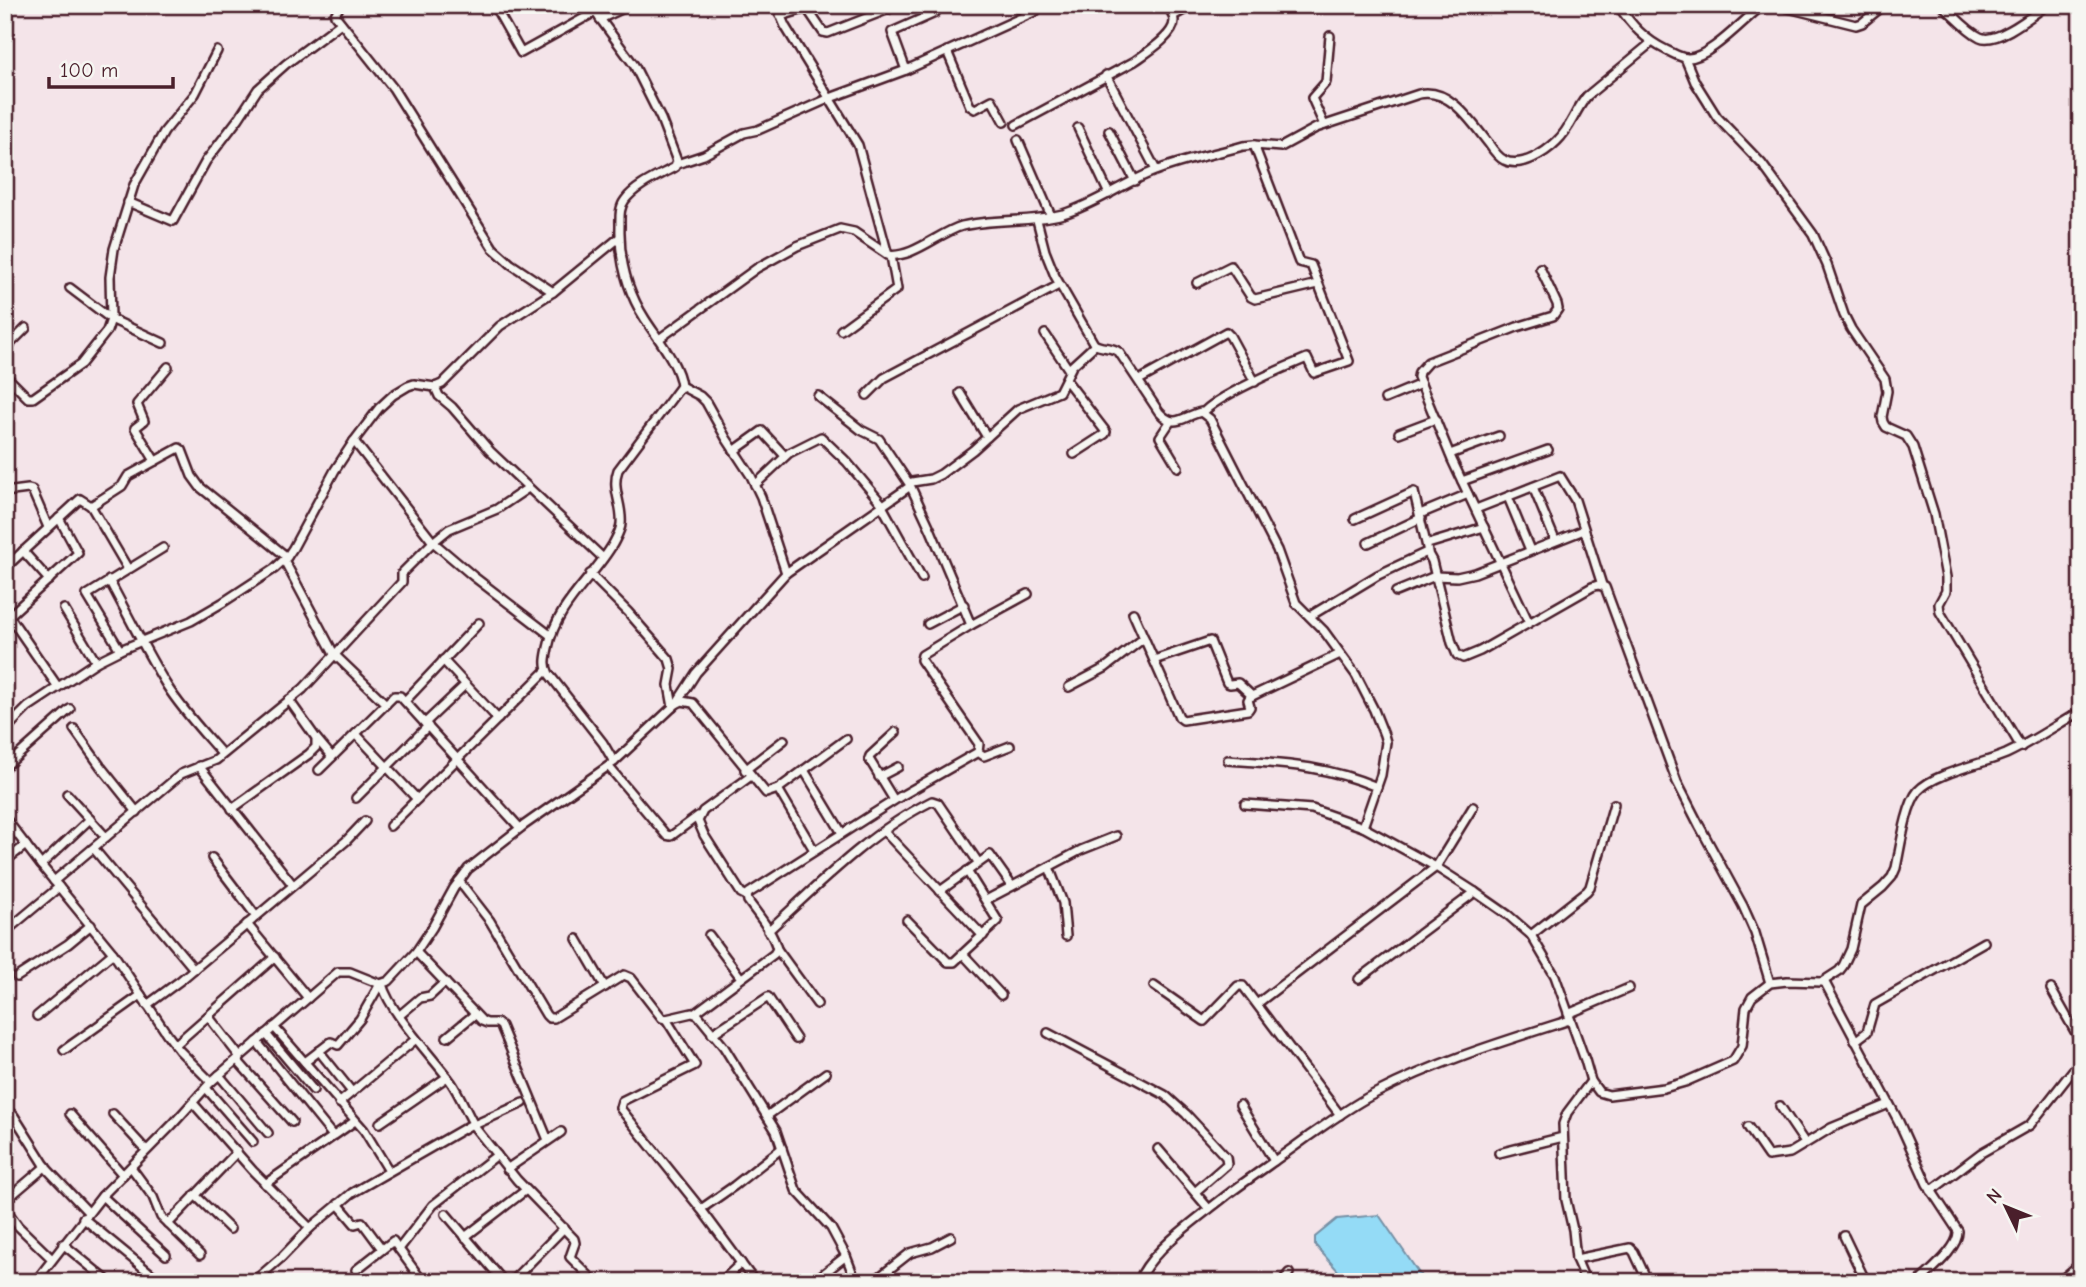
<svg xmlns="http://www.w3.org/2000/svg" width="2086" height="1287" font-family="'Comic Neue',sans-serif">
	<rect width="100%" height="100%" fill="#f4e4e9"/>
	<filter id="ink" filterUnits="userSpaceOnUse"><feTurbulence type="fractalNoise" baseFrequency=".0143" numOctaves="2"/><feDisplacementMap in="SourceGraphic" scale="14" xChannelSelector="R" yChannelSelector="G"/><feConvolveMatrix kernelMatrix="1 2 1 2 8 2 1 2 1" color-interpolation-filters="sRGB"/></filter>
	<g filter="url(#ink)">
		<polygon fill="#94dbf6" stroke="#7690a5" stroke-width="2" points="1379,1215 1425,1282 1348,1282 1315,1245 1315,1237 1337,1219"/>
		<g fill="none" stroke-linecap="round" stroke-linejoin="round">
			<g stroke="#4a1f2b" stroke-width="12">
				<g id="street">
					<polyline points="340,5 335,15 393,88 493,248 511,264 553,292"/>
					<polyline points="494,5 521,53 595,12"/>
					<polyline points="776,5 785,26 858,145 888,255"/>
					<path d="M1618,5c14,21 26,34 48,45 7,3 14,8 21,8 21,2 59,-41 76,-53"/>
					<polyline points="1776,5 1856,25 1862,23 1884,5"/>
					<path d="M1942,5c12,10 24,25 38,32 16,8 53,-22 67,-32"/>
					<polyline points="781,16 804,9 808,10 823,32 828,33 889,9"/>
					<polyline points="1173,16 1193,5"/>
					<polyline points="600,19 630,5"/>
					<polyline points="947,51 970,106 975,109 992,100 1004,122"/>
					<polyline points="1685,58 1695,82 1717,117 1762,164 1813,234 1827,265 1844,315 1851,329 1885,379 1887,391 1882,417 1883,422 1886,427 1906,436 1913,447 1934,514 1946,577 1946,591 1939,604 1940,612 2021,747"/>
					<polyline points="906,70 892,32 935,13"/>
					<polyline points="1106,75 1156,170"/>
					<path d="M1016,125l119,-64c11,-8 39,-25 39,-40 0,-6 -4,-11 -6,-16"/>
					<polyline points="1324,125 1312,98 1326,82 1330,36"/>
					<polyline points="1078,128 1109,194"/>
					<polyline points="1109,131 1135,181"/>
					<polyline points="1018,140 1051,216"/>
					<polyline points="677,164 704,155 744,133 758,130 830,98 906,70 1036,11"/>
					<polyline points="128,202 173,221 206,161 239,118 258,89 286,64 341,23"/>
					<path d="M1037,220l8,31 10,25 39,68c8,5 17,2 25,8l40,60c16,18 24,4 42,0l9,7 67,131 19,53 28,28 32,44 18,35 10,25 2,7 -5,33 -18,52 73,40 39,25 33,23 23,20 24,41 30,84 6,21 8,11 10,3 55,-7 21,-6 48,-21 9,-15 4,-38 6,-11 18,-14 17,-2 35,1 17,-11 4,-5 8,-17 10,-44 22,-18 9,-10 4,-9c4,-18 10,-63 22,-77 16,-18 65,-27 88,-37 26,-12 50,-29 75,-43"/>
					<polyline points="1197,283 1231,266 1251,297 1255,299 1318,284"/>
					<polyline points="70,288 111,319 163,343"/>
					<polyline points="841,330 897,289 891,256"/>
					<polyline points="1045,334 1069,370"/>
					<path d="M659,339l98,-71 40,-22 43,-17 14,3 34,23c24,4 52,-23 74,-29 33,-8 68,-3 101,-12 33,-10 60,-31 92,-43 27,-11 60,-17 88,-25l11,-1 27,2 35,-19 103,-34c31,-7 53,29 70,50 4,6 9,13 15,16 17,9 42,-8 53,-19 14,-13 18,-31 30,-45l64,-53"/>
					<polyline points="5,349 26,328"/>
					<polyline points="5,375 28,398 33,398 81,364 107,331 111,319 110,277 114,249 134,185 164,132 195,94 217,51"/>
					<polyline points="1066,380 1106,432 1105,434 1074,454"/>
					<polyline points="1139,380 1226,332 1230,336 1255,382"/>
					<polyline points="681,386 700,396 706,402 726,438 751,476 761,497 786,573"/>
					<polyline points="435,387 439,396 452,407 490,451 603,558"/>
					<polyline points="960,393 987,437"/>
					<polyline points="867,395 884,378 1059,285"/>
					<polyline points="818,396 861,430 879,439 910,485"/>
					<polyline points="1385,399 1421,384"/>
					<path d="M1203,413c12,-16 82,-46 104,-55l7,15 35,-12 -38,-96 -12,-3 -45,-117"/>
					<polyline points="1170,422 1160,437 1178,467"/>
					<polyline points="1399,433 1436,419"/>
					<polyline points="354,441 433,542 473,576 550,635"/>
					<polyline points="734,451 762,431 785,456"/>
					<polyline points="1450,454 1499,436"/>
					<polyline points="155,461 135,428 144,421 137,404 168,367"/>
					<polyline points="1462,481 1548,450"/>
					<polyline points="755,485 789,453 821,437 847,462 883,505"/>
					<polyline points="1533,487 1555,540"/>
					<polyline points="5,492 28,489 32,490 48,527"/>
					<polyline points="1508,497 1530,550"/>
					<polyline points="91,506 128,569"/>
					<polyline points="882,506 922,578"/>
					<polyline points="1476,509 1560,476 1575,500 1602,585"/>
					<polyline points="1420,514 1468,494"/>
					<polyline points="1355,519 1414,492 1428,552"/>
					<polyline points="1368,543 1421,518"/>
					<polyline points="1428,544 1484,527"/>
					<polyline points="23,551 49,580"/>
					<polyline points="284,560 334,654 386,704"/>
					<polyline points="5,568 80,499 91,506 122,486 128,476 179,448 182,450 192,476 200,487 287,557"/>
					<polyline points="590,574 628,612 669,659 672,669 669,685 673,707"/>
					<path d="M109,580c19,35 37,72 58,106 16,25 36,46 55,68"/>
					<polyline points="1396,592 1435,576 1457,577 1475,573 1584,530"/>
					<polyline points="64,609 96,662"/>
					<polyline points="1133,613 1179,717 1183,720 1248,710 1250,707 1248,700 1250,697 1340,654"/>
					<polyline points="1310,616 1378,575 1427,552 1432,561 1452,643 1457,655 1463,658 1480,651 1592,587 1598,585 1605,587 1677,782 1699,825 1743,906 1755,933 1770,983"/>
					<polyline points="1529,623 1452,460 1418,377 1419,372 1428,362 1517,327 1553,316 1558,309 1557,304 1540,268"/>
					<polyline points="928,624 964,605"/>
					<polyline points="971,625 1028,594"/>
					<polyline points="120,650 87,595 163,548"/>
					<polyline points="443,660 498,719"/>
					<polyline points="1154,660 1210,641 1227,683 1230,684 1238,683 1252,696"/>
					<polyline points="58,687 9,616 78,553 59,518"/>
					<polyline points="1069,687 1105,668 1144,638"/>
					<polyline points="405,701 479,623"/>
					<polyline points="676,704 696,673 786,573 909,487"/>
					<polyline points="425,723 465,685"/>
					<polyline points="74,729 101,767 137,812"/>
					<polyline points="5,730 28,707 96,662 120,650 191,621 222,603 274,569 287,557 293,548 335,470 354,441 379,408 393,395 408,386 414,384 435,387 442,384 500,326 553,292 619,238"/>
					<polyline points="356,734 417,799"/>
					<polyline points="317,739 332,757"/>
					<polyline points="978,752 984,756 1010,746"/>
					<path d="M1228,760c56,4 96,5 149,27"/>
					<polyline points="614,762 676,704 682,701 693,703 766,793 778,789 846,739"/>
					<polyline points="199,766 293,885"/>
					<polyline points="5,767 70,709"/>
					<polyline points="609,767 666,835 671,836 698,816"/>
					<polyline points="319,770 394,696 400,696 520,828"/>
					<polyline points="745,770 784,740"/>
					<polyline points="804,770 842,833"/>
					<polyline points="879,777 898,767"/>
					<polyline points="778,789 814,850"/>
					<polyline points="67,794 106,837"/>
					<polyline points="356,798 428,726"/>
					<polyline points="894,800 869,759 870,756 896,732"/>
					<polyline points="1245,804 1312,809 1363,827"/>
					<polyline points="232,809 309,754 316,747 316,738 289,700"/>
					<polyline points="5,818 41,865 113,953 167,1034 179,1050 211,1082"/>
					<polyline points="390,826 547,670"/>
					<polyline points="884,831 983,936"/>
					<polyline points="94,849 194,969"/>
					<polyline points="212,858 256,916"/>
					<polyline points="5,861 26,845"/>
					<polyline points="41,865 90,819"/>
					<polyline points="1049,867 1063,903 1066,936"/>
					<polyline points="54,881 181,774 216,760 303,689 402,582 402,573 433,542 449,529 497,509 528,488"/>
					<polyline points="459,881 490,921 546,1015 549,1018 554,1018 624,975 631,978 662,1018 666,1019 692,1013 698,1015 724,1047 776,1131 796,1190 831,1228 846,1256 856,1282"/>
					<polyline points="940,891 990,855 1012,886"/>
					<polyline points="747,896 741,893 704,835 698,821 703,811 751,776"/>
					<polyline points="986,900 1081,850 1116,836"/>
					<polyline points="907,920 948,962 954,962 998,921 967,871"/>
					<polyline points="247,924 308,998"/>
					<path d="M768,931c51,-47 102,-99 164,-130l6,2 40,59"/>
					<polyline points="5,932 59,887"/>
					<polyline points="709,935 741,978"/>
					<polyline points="1531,935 1587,891 1590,887 1614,804"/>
					<polyline points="577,939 605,987"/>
					<polyline points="777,949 817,1004"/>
					<polyline points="416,952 482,1021 487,1023 497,1023 501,1026 548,1140"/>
					<polyline points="963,954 1001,995"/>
					<polyline points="17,977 68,944 91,925"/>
					<polyline points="1359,979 1475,892"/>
					<path d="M1824,981l75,141 28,62 31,47c1,17 -27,39 -39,51"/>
					<path d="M382,984c8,29 50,72 69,98 9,13 15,29 23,43l49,-22"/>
					<polyline points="1154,986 1204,1021 1238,986 1243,986 1340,1115"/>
					<polyline points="2051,989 2081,1042"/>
					<polyline points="1258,1003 1436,867 1473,807"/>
					<polyline points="147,1005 181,980 346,841 365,821"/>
					<path d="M695,1013l79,-59 3,-5c-4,-17 -19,-34 -29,-48l-1,-5 2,-3 152,-97 77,-44 1,-8 -58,-84 1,-5 49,-30 -41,-97 -20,-43 2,-3 19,-3 10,-5 32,-24 45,-41 41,-17 13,-26 23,-21"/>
					<polyline points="1568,1014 1629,988"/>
					<polyline points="400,1015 420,998 430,996 445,982"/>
					<polyline points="37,1016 113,953"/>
					<polyline points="208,1016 240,1057"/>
					<polyline points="666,1019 695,1065 622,1101 620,1108 701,1209 755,1282"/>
					<polyline points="274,1027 364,1130 389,1171"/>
					<polyline points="1048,1033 1165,1095 1186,1114 1226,1157 1227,1164 1195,1192"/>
					<polyline points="266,1034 313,1090"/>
					<polyline points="712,1034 768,997 796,1039"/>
					<polyline points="447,1037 475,1014"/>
					<polyline points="1855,1041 1867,1032 1875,1004 1984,942"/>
					<polyline points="257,1042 333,1136"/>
					<polyline points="175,1045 275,957"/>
					<polyline points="64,1050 141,995"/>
					<polyline points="319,1051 352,1092"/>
					<polyline points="237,1060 292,1122"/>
					<polyline points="305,1062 331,1042 338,1045 360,1019 380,984"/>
					<polyline points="219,1075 268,1133"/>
					<polyline points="206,1088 253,1142"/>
					<polyline points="193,1103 253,1171 310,1228"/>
					<polyline points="339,1103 416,1039"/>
					<polyline points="1240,1105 1274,1161"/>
					<polyline points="1780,1106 1805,1143"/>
					<polyline points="70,1114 123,1175"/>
					<polyline points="113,1114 146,1150"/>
					<polyline points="767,1116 826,1073"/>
					<polyline points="5,1119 12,1114 14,1116 48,1170 88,1212"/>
					<polyline points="380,1123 447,1077"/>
					<polyline points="1748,1127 1768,1156 1790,1153 1831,1128 1889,1104"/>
					<polyline points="1158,1149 1209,1209"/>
					<polyline points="1499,1153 1563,1137"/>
					<polyline points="131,1167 153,1197 161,1217 200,1255"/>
					<polyline points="507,1169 561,1132"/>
					<polyline points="265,1184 355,1121"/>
					<polyline points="1931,1191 1981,1153 2030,1125 2081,1060"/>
					<polyline points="195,1195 230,1229"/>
					<polyline points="102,1196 166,1255"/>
					<polyline points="5,1201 46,1166"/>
					<polyline points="338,1204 355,1224 362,1222 382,1249"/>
					<polyline points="5,1208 18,1226 52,1259"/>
					<polyline points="701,1209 734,1186 782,1148"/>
					<polyline points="446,1214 504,1282"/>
					<polyline points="83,1218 161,1282"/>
					<polyline points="168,1224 237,1152"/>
					<polyline points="1844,1236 1866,1282"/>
					<polyline points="465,1237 526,1190"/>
					<polyline points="63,1244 109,1282"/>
					<polyline points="399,1249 433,1205 497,1155"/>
					<polyline points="1576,1259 1630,1248 1634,1252 1648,1282"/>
					<polyline points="356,1270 393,1241 423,1282"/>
					<path d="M35,1282l67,-86 71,-72 38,-42 127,-110h12l30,12 9,-3 27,-29 16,-24 22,-40 14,-19 55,-43 91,-64 -11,-19 -54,-69c-5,-9 -3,-16 -1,-26 8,-43 44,-68 65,-104 3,-6 8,-14 8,-20 2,-19 -10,-35 -3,-54l63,-84c-2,-22 -24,-48 -36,-67 -18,-28 -26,-59 -25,-93 0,-9 -1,-18 5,-26 11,-15 34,-24 50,-33l2,-6 -16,-42 -27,-54 -44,-60"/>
					<polyline points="253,1282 282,1257 310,1228 352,1193 472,1124 517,1180 574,1239 575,1243 570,1257 595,1282"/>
					<polyline points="511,1282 564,1228"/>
					<polyline points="721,1282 741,1263"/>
					<polyline points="813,1282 846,1256"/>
					<polyline points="873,1282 910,1253 932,1247 951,1237"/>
					<path d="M1147,1282l-5,-4v-4c16,-29 59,-58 85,-79 27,-20 55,-39 82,-59 22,-15 43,-31 67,-43 62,-32 128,-52 194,-73"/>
					<polyline points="1282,1282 1289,1273"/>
					<polyline points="1586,1282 1576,1259 1573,1230 1566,1200 1563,1124 1567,1113 1591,1081"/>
					<polyline points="2059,1282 2081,1263"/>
				</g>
			</g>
			<use href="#street" stroke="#f6f6f2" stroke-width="7"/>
		</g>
	</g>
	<rect width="2086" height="1287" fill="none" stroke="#f6f6f2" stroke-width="28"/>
	<rect x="14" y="14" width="2058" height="1259" fill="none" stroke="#4a1f2b" stroke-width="2.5" filter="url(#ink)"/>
	<g transform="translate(2006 1207) rotate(313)" stroke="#f6f6f2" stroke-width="5" paint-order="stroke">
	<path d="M0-5L12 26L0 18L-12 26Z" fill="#4a1f2b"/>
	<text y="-10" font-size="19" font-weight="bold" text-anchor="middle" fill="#4a1f2b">N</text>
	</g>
	<path d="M49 77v10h124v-10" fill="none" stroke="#4a1f2b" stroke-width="3.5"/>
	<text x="60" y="77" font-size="21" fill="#4a1f2b" stroke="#f6f6f2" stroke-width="5" paint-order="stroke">100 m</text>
</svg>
